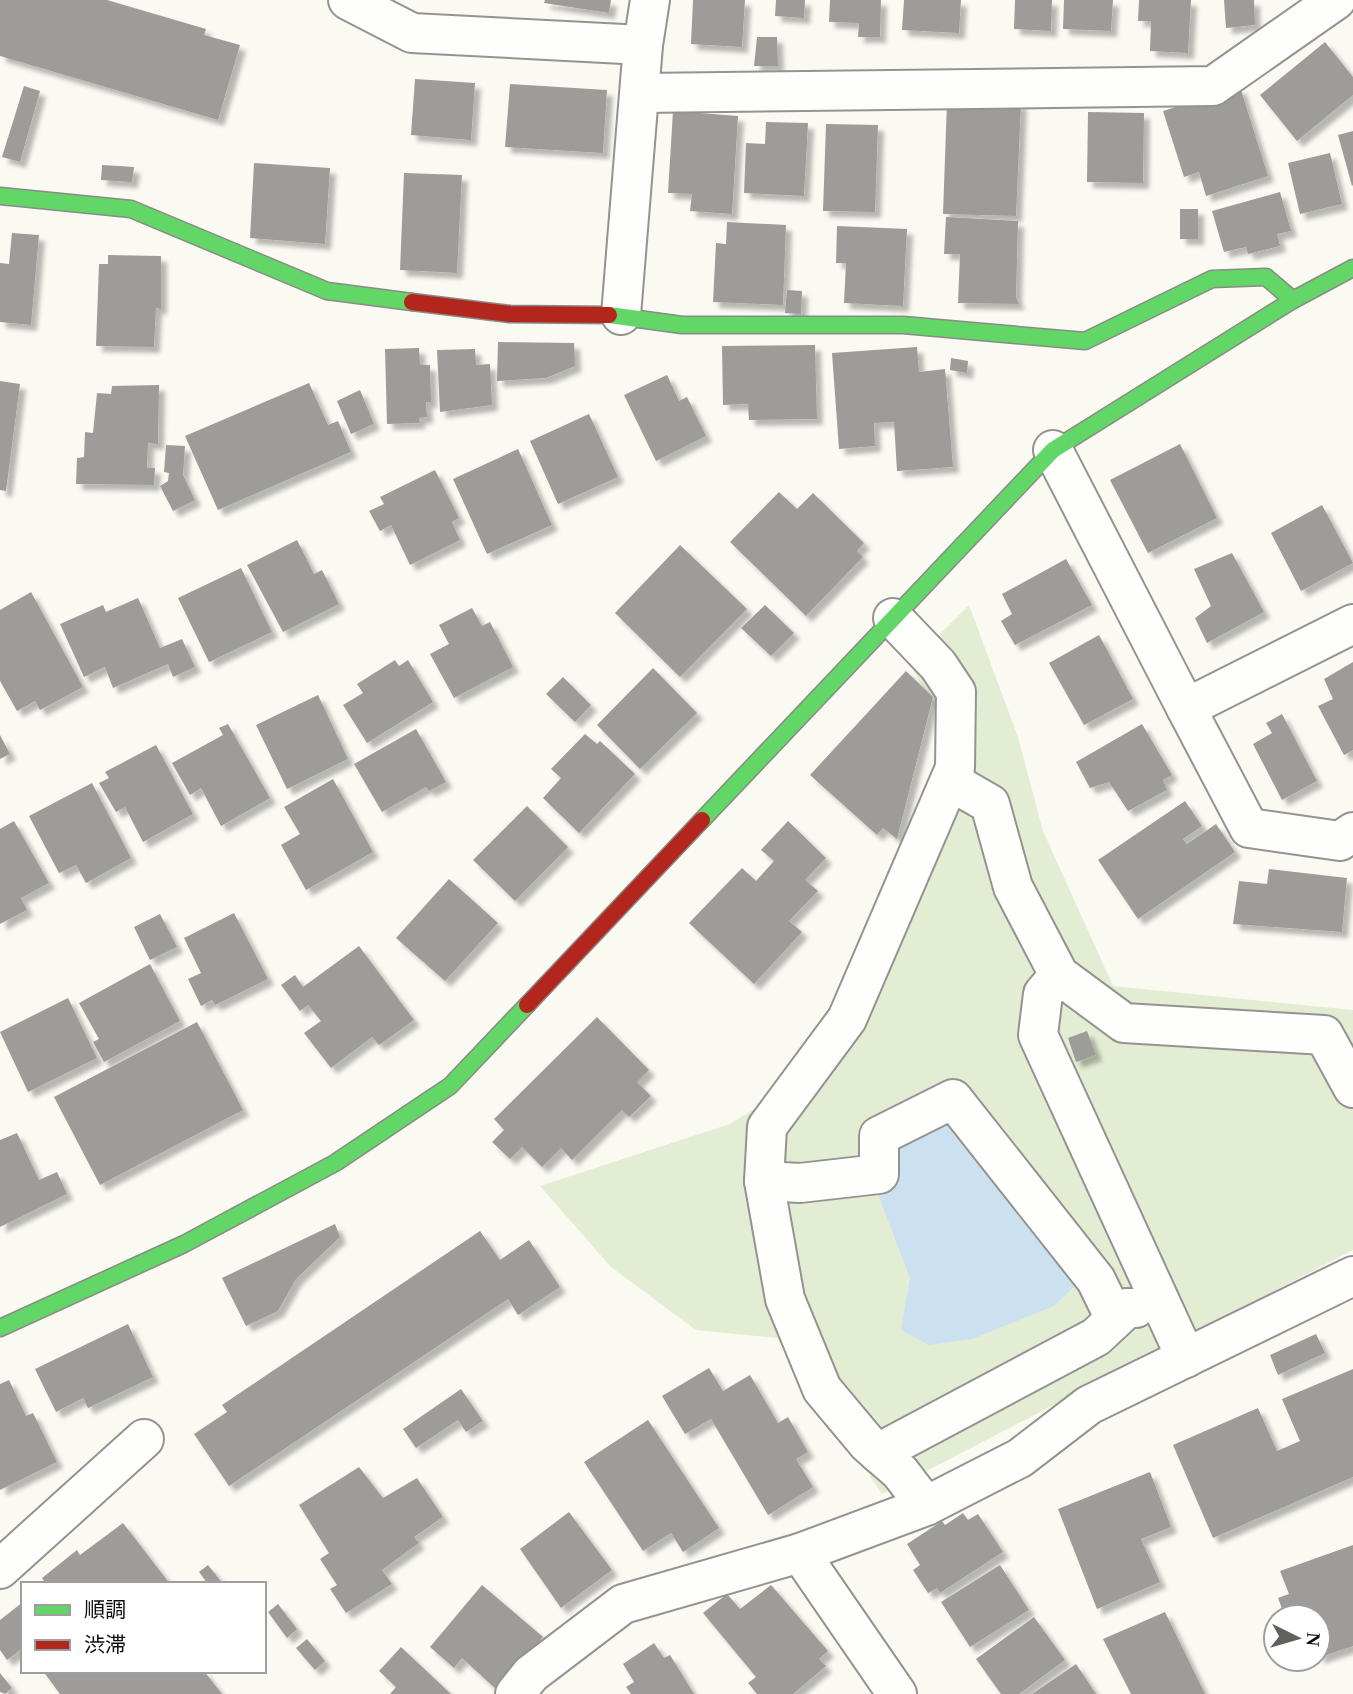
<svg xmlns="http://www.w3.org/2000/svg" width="1353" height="1694" font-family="'Times New Roman','Noto Sans JP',serif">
	<defs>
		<filter id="shadow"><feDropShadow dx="6" dy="6" stdDeviation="2" flood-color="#0004"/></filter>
	</defs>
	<rect width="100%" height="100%" fill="#faf9f2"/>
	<polygon fill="#e2edd4" points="969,605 1018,737 1043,831 1113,986 1353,1010 1353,1250 882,1494 777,1338 696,1330 611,1267 540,1186 730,1124 809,1075 949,735 910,664"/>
	<polygon fill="#cce1ef" points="936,1105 1077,1284 1054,1306 972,1339 929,1345 901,1330 910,1278 869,1171"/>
	<g fill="#9d9c98" filter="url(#shadow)">
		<polygon points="0,0 107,0 206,29 204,35 240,45 218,120 0,56"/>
		<polygon points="545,0 611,0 609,13 544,3"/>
		<polygon points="693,0 745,0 742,47 691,44"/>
		<polygon points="776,0 805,0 804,18 775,16"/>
		<polygon points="830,0 881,0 880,37 858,37 859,23 829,22"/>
		<polygon points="904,0 961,0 959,33 902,30"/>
		<polygon points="1015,0 1052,0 1051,31 1014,29"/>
		<polygon points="1064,0 1113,0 1111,31 1063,29"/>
		<polygon points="1139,0 1191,0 1188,53 1150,51 1151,21 1138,21"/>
		<polygon points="1224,0 1254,0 1255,25 1226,28"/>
		<polygon points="757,37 777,37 778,66 754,66"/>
		<polygon points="1325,42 1353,77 1353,95 1297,141 1260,95"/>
		<polygon points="415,79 475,83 471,140 411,135"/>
		<polygon points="510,84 607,90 603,153 505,147"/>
		<polygon points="24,86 40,91 20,162 2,157"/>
		<polygon points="1240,87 1268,176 1206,196 1199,172 1184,177 1163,111"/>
		<polygon points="947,102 1021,103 1016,216 943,214"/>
		<polygon points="673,111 738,116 732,214 690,211 692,194 668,193"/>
		<polygon points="1088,112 1144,113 1143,183 1087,182"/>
		<polygon points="766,122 808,123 804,196 744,193 746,143 765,144"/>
		<polygon points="826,124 878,125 875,212 823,211"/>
		<polygon points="1353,131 1353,185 1352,186 1338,135"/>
		<polygon points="1330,153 1342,204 1300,214 1288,163"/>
		<polygon points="254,163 330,168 325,244 250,238"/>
		<polygon points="102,165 134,167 132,182 101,180"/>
		<polygon points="404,173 462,175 457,273 400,270"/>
		<polygon points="1280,192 1291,231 1277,234 1280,246 1248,254 1246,247 1224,252 1212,211"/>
		<rect x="1180" y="209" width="18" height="30"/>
		<polygon points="946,217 1018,221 1016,297 1019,304 958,303 960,254 944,254"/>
		<polygon points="727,222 786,225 783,305 713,302 716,243 726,244"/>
		<polygon points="837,226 907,229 903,306 844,303 846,263 836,263"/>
		<polygon points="12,233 39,235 31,325 0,322 0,263 9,264"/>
		<polygon points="108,255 161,256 161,309 156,308 154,347 96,346 99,264 108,264"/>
		<polygon points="787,290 802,291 801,314 785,313"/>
		<polygon points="498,342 574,343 575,366 546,378 497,381"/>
		<polygon points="815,345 817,419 749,420 748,404 723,405 722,346"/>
		<polygon points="917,347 919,372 945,369 953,467 897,471 894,422 874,423 875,446 839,449 832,353"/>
		<polygon points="419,348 420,365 430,365 431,402 426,402 427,417 419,418 419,423 387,424 385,349"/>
		<polygon points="475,349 476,365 490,364 492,405 440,412 437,350"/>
		<polygon points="951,358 968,361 967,373 950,370"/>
		<polygon points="667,375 679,401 687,397 706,436 656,461 624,395"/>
		<polygon points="0,381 20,384 6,491 0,490"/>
		<polygon points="309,383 328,425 338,421 351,452 218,510 185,436"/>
		<polygon points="159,385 158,444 148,443 147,468 155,468 154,485 76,484 77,458 84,457 85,432 93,433 97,393 111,394 112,386"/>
		<polygon points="360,390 374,424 351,434 337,401"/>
		<polygon points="589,414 618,477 558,504 530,441"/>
		<polygon points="1180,444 1217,518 1148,553 1110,480"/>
		<polygon points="166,445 185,446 183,475 195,500 173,511 160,486 168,481 169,473 164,472"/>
		<polygon points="518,449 552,525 487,554 453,479"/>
		<polygon points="435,470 459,518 452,522 460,540 410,565 391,525 380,531 369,511 384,504 380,497"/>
		<polygon points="779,492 797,509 813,493 864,543 857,551 863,557 806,616 730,542"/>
		<polygon points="1322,505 1353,563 1301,591 1271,533"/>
		<polygon points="297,540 314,574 322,570 339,604 283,632 247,565"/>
		<polygon points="680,545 747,609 680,677 615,613"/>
		<polygon points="1232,553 1264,612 1207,643 1195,618 1211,606 1194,569"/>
		<polygon points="1066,559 1092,605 1015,645 1001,621 1012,614 1002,594"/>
		<polygon points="241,568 272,632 209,662 178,598"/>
		<polygon points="31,592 83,687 40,710 35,701 17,711 0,681 0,610"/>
		<polygon points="138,598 160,648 182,639 195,667 173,677 168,664 113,688 105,667 84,677 60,624 103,605 106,612"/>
		<polygon points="765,605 794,633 771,656 741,628"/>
		<polygon points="472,608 482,626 490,622 513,667 454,698 430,654 449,644 439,625"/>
		<polygon points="1099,635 1133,699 1084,725 1049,663"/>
		<polygon points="395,660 399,666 408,660 433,702 367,743 343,705 363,693 357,684"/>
		<polygon points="1353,662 1353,750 1344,755 1318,706 1333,699 1324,679"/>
		<polygon points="653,668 697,713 640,769 597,725"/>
		<polygon points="906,671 933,697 897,839 883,828 877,835 810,775"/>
		<polygon points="563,677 591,705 575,722 546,694"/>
		<polygon points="318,695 348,759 287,789 256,725"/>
		<polygon points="1282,714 1317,781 1282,800 1253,744 1272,733 1266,723"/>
		<polygon points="228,724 270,798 221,826 201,788 190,795 172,763 223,735 219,728"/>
		<polygon points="1142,724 1172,775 1163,780 1167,790 1128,811 1109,782 1090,788 1076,762"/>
		<polygon points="416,729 446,782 429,791 426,787 382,812 354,764"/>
		<polygon points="585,734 597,744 600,741 635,774 579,833 543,798 561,778 551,769"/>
		<polygon points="0,735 10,754 0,759"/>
		<polygon points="156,745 193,814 143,842 125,807 116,812 99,783 109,778 105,772"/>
		<polygon points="333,779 373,852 306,890 281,845 300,834 284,807"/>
		<polygon points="92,783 131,858 86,883 76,865 59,873 29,816"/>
		<polygon points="1185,801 1202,826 1183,839 1187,844 1216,824 1235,852 1138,919 1098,860"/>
		<polygon points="527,806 568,847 515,901 473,860"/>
		<polygon points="14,821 49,883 21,898 27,910 0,924 0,829"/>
		<polygon points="788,821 826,858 805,880 818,891 789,921 802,932 754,984 689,923 742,868 756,881 774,861 761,850"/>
		<polygon points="1269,869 1347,878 1342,932 1233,924 1239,881 1267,884"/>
		<polygon points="449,879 498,923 445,981 396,938"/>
		<polygon points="234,913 268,979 215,1005 212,1000 201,1006 188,979 201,973 184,938"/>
		<polygon points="160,914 177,947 150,960 134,927"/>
		<polygon points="359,946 414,1020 379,1045 372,1037 331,1068 304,1033 321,1021 308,1005 300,1011 281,985 295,975 303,987"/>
		<polygon points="150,964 180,1021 104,1062 93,1042 99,1039 79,1003"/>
		<polygon points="68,998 97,1058 28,1092 0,1032"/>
		<polygon points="597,1017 649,1070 637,1082 651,1096 629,1117 622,1110 572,1160 561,1148 542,1167 522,1147 510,1159 492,1142 504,1130 494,1119"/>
		<polygon points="197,1022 243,1110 100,1185 54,1097"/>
		<polygon points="1087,1031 1096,1055 1076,1062 1068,1038"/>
		<polygon points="17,1133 39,1180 57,1172 67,1194 0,1227 0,1140"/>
		<polygon points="335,1224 340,1237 296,1279 278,1311 246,1326 222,1278"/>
		<polygon points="480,1231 500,1260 529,1240 560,1287 518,1315 508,1299 229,1486 194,1434 227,1412 222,1405"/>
		<polygon points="128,1324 153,1377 88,1408 83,1398 56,1412 35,1369"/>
		<polygon points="1316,1334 1325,1353 1278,1375 1270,1355"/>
		<polygon points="709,1368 723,1391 750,1375 778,1423 788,1417 808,1452 796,1459 813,1487 768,1515 711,1419 685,1434 662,1396"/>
		<polygon points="1353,1369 1353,1477 1213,1538 1173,1445 1258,1408 1277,1451 1300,1441 1282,1399"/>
		<polygon points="9,1380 26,1416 33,1413 57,1462 0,1490 0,1384"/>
		<polygon points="461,1389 483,1421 466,1432 458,1420 416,1448 403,1429"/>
		<polygon points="648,1420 719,1528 683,1552 671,1533 643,1551 584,1462"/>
		<polygon points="359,1467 383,1498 417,1478 443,1517 414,1537 419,1543 382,1570 392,1584 346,1613 330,1589 337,1585 320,1559 329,1553 299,1505"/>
		<polygon points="1150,1472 1171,1527 1141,1539 1160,1582 1097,1609 1058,1509"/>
		<polygon points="569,1512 612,1570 561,1608 520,1549"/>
		<polygon points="963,1513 968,1520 978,1514 1003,1552 940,1593 937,1588 928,1593 913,1570 920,1565 907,1544 942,1521 945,1525"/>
		<polygon points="123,1523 170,1584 46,1584 42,1578 77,1550 80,1555"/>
		<polygon points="1353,1545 1353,1646 1318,1658 1318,1617 1285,1617 1278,1598 1289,1594 1280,1571"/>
		<polygon points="208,1565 223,1584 208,1584 199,1572"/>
		<polygon points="1000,1565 1029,1610 970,1647 941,1602"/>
		<polygon points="482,1585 543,1637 497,1690 462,1658 454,1668 430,1647"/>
		<polygon points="771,1585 828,1651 819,1659 826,1666 793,1694 757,1694 748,1683 756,1677 703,1613 727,1594 740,1609"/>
		<polygon points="23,1602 23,1648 7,1660 0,1650 0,1620"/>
		<polygon points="278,1604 297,1629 287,1638 268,1612"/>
		<polygon points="1165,1612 1205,1694 1131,1694 1103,1639"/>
		<polygon points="1034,1617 1065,1660 1019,1694 1001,1694 976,1659"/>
		<polygon points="307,1639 325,1661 315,1670 296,1648"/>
		<polygon points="654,1643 664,1658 670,1655 694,1694 631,1694 626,1687 634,1682 623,1664"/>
		<polygon points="401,1647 451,1694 390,1694 396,1687 379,1671"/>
		<polygon points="1076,1664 1096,1694 1032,1694"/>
		<polygon points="43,1671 204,1671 222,1694 60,1694"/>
		<polygon points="0,1673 12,1688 5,1694 0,1692"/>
	</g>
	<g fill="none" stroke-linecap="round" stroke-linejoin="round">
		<g stroke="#949390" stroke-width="42">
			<g id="street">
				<polyline points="348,0 412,33 643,45"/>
				<polyline points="641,93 1213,86 1336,0"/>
				<polyline points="621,315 643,45 650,0"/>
				<polyline points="1053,450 1186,708 1353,624"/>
				<polyline points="893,618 938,665 956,692 955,768 847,1019 767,1127 764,1181 785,1299 822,1389 868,1444 900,1472 926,1506"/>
				<polyline points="1186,708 1249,828 1340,841 1353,832"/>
				<polyline points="950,781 990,804 1013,887 1059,975 1124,1023 1324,1035 1353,1088"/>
				<polyline points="1059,975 1043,994 1038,1035 1186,1358"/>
				<polyline points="764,1181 800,1183 879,1174 879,1136 953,1099 1096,1280 1115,1319"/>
				<polyline points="878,1453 1096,1337 1127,1308 1136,1308"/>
				<polyline points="800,1553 897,1694"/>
				<polyline points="0,1569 144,1439"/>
				<polyline points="515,1694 531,1674 623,1604 800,1553 926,1506 1020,1458 1089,1405 1353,1276"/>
			</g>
		</g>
		<g stroke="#8a8a87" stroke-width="19">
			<g id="fast">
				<polyline points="0,196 131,209 327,291 412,302"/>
				<polyline points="609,315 682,325 903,325 1085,341 1212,279 1266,277 1293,300"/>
				<polyline points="702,820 1053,450 1293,300 1353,268"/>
				<polyline points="0,1328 184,1244 335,1163 450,1086 527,1005"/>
			</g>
		</g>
		<g stroke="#8a8a87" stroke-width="19">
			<g id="jam">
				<polyline points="412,302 510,314 609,315"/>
				<polyline points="527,1005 702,820"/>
			</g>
		</g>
		<use href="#street" stroke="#fefefd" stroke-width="38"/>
		<use href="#fast" stroke="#63d668" stroke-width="16"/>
		<use href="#jam" stroke="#b3261e" stroke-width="16"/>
	</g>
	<rect x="21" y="1582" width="245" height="91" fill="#ffffff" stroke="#9e9e9e" stroke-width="2"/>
	<rect x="35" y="1605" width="35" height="10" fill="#63d668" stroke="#9e9e9e" stroke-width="2"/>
	<text x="84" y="1617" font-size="21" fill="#0d0d0d">順調</text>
	<rect x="35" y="1640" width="35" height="10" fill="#b3261e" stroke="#9e9e9e" stroke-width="2"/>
	<text x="84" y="1652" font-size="21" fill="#0d0d0d">渋滞</text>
	<g transform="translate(1297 1638) rotate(95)"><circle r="33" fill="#ffffff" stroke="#9e9e9e" stroke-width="2"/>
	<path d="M0-5L12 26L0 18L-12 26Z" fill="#60605d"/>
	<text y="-10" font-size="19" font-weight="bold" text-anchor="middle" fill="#0d0d0d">N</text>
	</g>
</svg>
